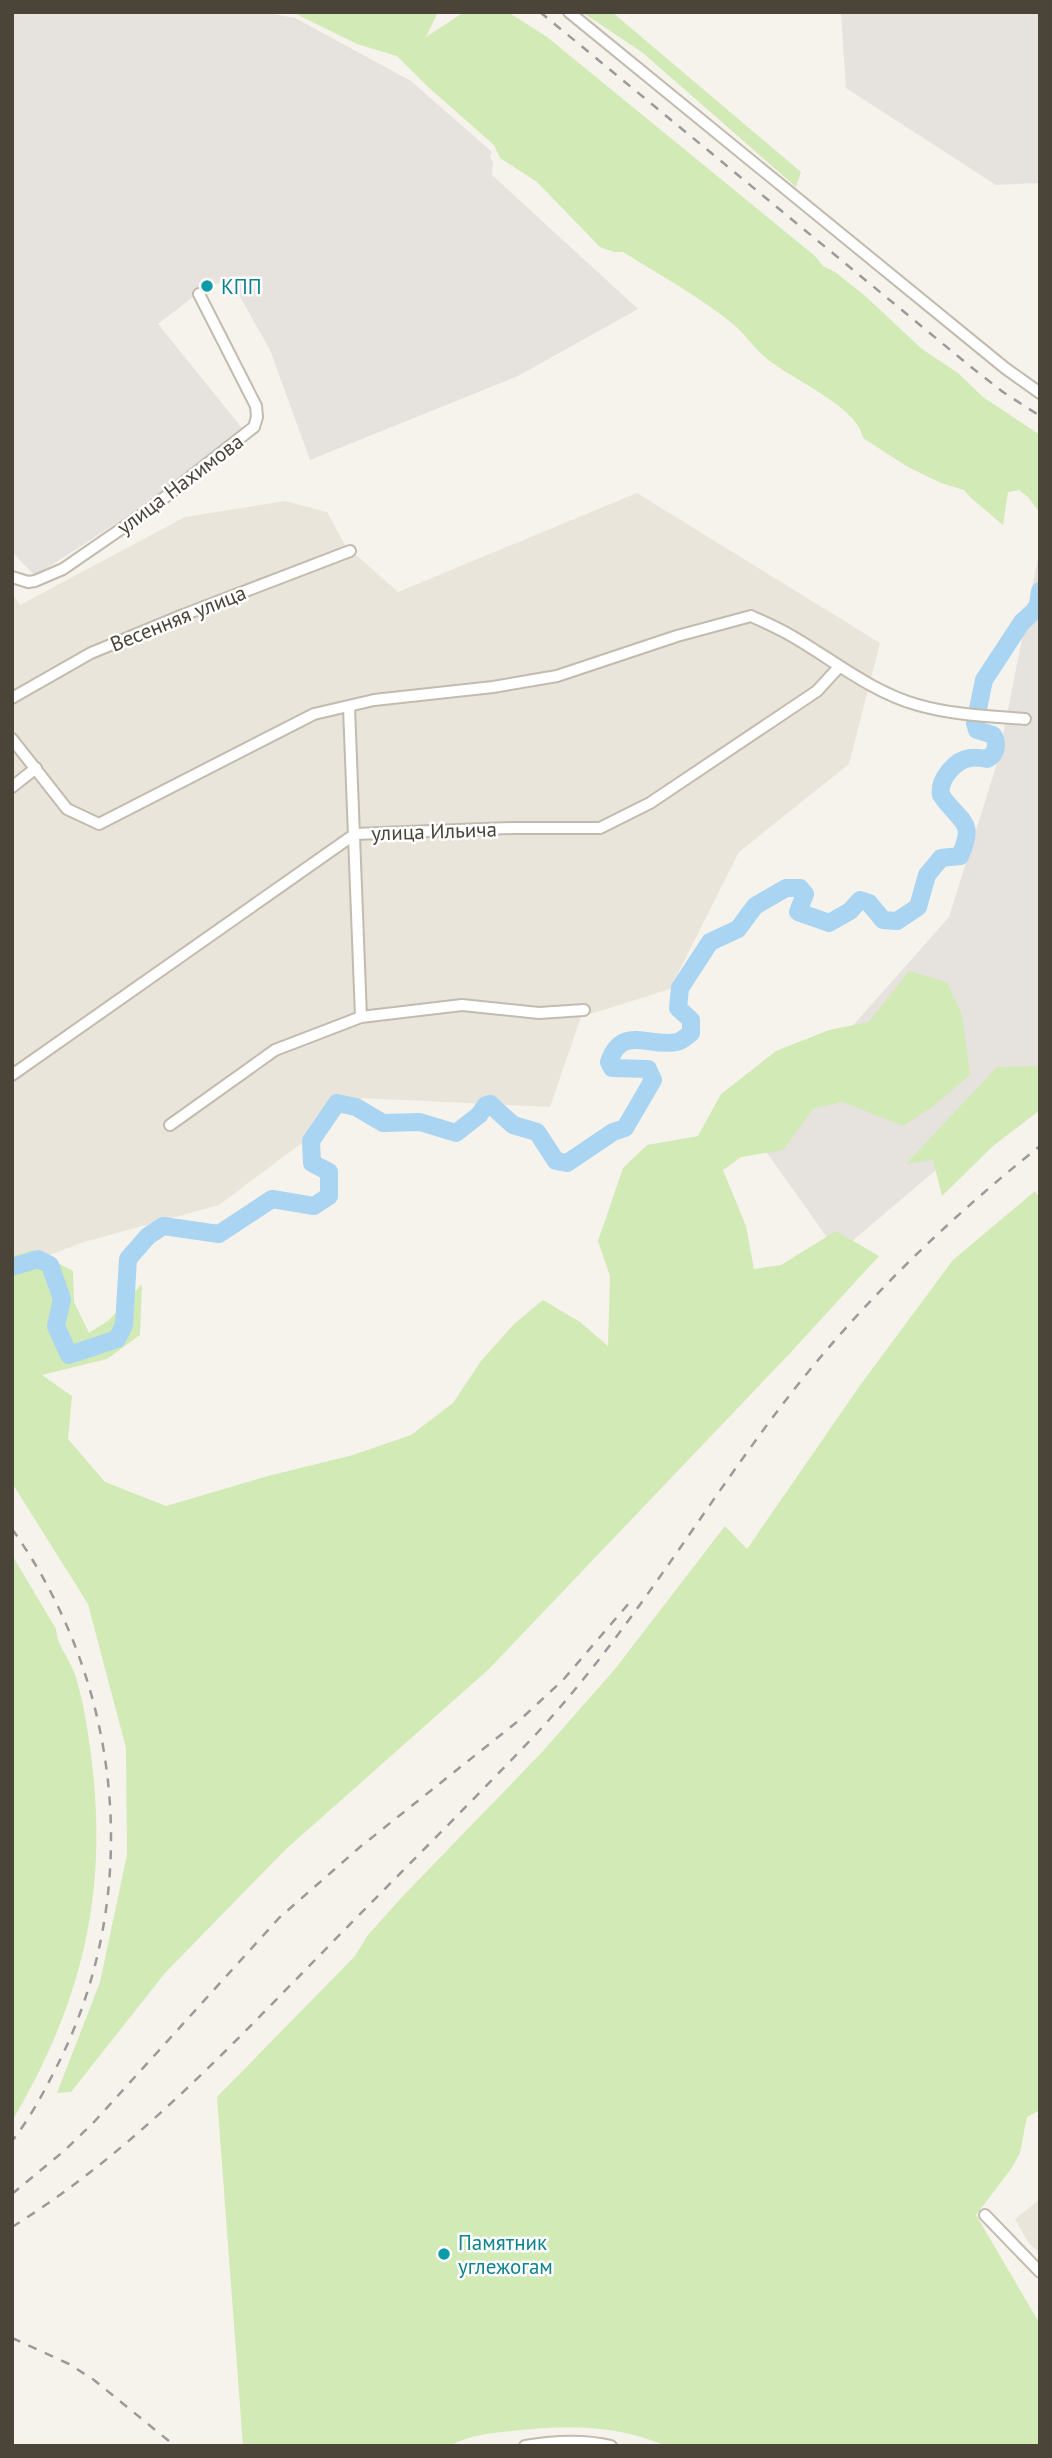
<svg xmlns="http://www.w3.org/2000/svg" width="1052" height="2458" font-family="'PT Sans',sans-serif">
	<rect width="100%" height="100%" fill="#f6f3ec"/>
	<g fill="#eae5da">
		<polygon points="637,493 880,643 849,764 739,852 670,989 581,1017 550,1107 362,1098 219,1205 84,1242 12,1269 12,593 20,605 185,517 285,501 327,512 345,545 398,592"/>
		<polygon points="1040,2199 1040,2253 1028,2242 1015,2219"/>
	</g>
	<g fill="#e6e2dd">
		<polygon points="12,12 263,12 295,18 411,81 492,152 490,157 493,162 492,175 638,309 518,376 310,460 270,350 230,279 216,284 193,297 158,324 242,428 150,501 35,576 12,552"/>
		<polygon points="841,12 1040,12 1040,183 996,185 846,88"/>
		<polygon points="1040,548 1040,1082 838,1253 755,1136 949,917 998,760"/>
	</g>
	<g fill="#d2eab5">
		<path d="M292,12h146l-12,25 38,-25h44l39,25 268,219 8,10 12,6 28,22 59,55 36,24 25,24 57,38v78l-12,-16 -9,-7 -11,2 -5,33 -32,-27 -7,-8 -23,-7 -33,-16 -45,-29c-4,-31 -74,-60 -97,-80 -13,-11 -22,-25 -34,-35 -34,-27 -72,-48 -109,-71h-9l-14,-5 -63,-65 -37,-24 -6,-13 -67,-59 -30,-30 -40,-12z"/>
		<polygon points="582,12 612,12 801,172 796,187 643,53"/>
		<polygon points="909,971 947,982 962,1015 970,1075 931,1108 903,1126 843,1102 814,1108 783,1150 741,1157 723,1170 746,1226 754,1269 781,1265 836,1231 879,1256 792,1351 489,1669 285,1850 165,1973 71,2092 57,2093 100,1982 127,1855 126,1748 88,1604 12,1483 12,1256 33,1250 73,1271 74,1302 89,1333 109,1320 142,1284 140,1335 107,1359 42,1375 72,1396 68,1439 105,1482 166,1506 268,1476 353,1455 411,1435 453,1403 481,1361 515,1323 543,1300 580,1322 608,1346 610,1276 598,1241 623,1168 647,1145 698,1136 721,1094 776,1051 829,1030 869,1022"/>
		<polygon points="1040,1066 1040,1110 993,1146 942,1196 933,1160 906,1164 997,1067"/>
		<path d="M1035,1191l5,8v911l-13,7 -7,36 -9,16 -35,46 64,109v122h-374c-53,-22 -99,-21 -154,-15 -22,2 -43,4 -63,15h-206l-26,-349 138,-141 13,-21 34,-38 141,-146 72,-82 110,-143 22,23 114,-165 92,-124z"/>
		<path d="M12,1555l44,74c1,17 12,27 18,43 7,20 11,41 14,62 23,146 -1,260 -76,387z"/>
	</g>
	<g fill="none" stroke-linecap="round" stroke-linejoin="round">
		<g stroke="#a9d4f2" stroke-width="18">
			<polyline points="978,709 984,680 1022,622 1033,612 1038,605 1040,591"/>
			<path d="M12,1267l26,-8 12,6 12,34 -6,27 13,29 48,-16 7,-14 4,-66 20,-23 15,-10 56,8 53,-35 42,7 15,-10v-24l-17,-9 -1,-22 26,-38 19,4 27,16 37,-1 36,11 23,-18 7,-10 4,-1 23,21 24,7 19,29 11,2 46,-31 12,-4 28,-48 -5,-11 -36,-1 -3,-6c13,-38 40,-14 68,-20 5,-1 10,-6 14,-9v-13l-13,-12 2,-20 30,-46 28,-13 17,-23 31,-18h14l5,6 -7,18 31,11 21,-12 10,-11 9,3 14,17 14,1 21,-14 9,-32 14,-17 19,-2c16,-36 1,-32 -19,-61 -3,-15 14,-35 29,-37 6,-1 12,0 17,1 10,-5 11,-16 6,-24l-16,-5 -2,-7"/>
		</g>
		<g stroke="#c2bbae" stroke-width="14">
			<g id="street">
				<polyline points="569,12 1005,368 1040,393"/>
				<polyline points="12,577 28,582 35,581 63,569 150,509 254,427 257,417 256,406 199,294"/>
				<polyline points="12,698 91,653 183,615 350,551"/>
				<polyline points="349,707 361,1017"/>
				<path d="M12,739l55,70 32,15 215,-110 60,-14 119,-13 64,-11 120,-40 74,-20c13,6 27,12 39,19 42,24 81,57 128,70 35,10 71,11 107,14"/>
				<polyline points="12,787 36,768"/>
				<polyline points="12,1075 355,834 513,828 600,828 650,803 817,691 839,667"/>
				<polyline points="170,1125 275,1050 361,1017 462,1005 539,1013 584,1010"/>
				<polyline points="985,2215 1040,2272"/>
				<path d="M525,2446c29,-5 57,-7 86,0"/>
			</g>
		</g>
		<use href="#street" stroke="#fff" stroke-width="10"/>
		<g stroke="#9a9a9a" stroke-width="2.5" stroke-dasharray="9 9" stroke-linecap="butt">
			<polyline points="540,12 971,367 1003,392 1040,416"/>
			<path d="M12,1529c111,155 132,364 46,535 -13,26 -27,53 -46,77"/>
			<polyline points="12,2194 64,2151 94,2122 279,1918 360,1847 522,1718 563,1680 630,1602"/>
			<path d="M12,2227c116,-72 208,-170 303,-267 74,-76 150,-151 223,-228 90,-98 158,-213 238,-319 75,-100 166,-189 264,-267"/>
			<polyline points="12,2338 69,2364 94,2380 175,2446"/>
		</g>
	</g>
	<g fill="#0f9aa8" stroke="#fff" stroke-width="2.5">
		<circle cx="207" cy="286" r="7"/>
		<circle cx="444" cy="2254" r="7"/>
	</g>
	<g text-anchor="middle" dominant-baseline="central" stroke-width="5" stroke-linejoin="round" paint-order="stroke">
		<g font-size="21" fill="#0d838f" stroke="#fff" text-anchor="start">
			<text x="221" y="286">КПП</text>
			<text x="458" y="2242">Памятник<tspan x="458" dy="24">углежогам</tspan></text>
		</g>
		<g font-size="21" fill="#4b4439" stroke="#fff">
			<text transform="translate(180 484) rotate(-37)">улица Нахимова</text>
			<text transform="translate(178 618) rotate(-22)">Весенняя улица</text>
			<text transform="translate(434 831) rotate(-2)">улица Ильича</text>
		</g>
	</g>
	<rect width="1052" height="2458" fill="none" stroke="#4b4439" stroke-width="28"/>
</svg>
